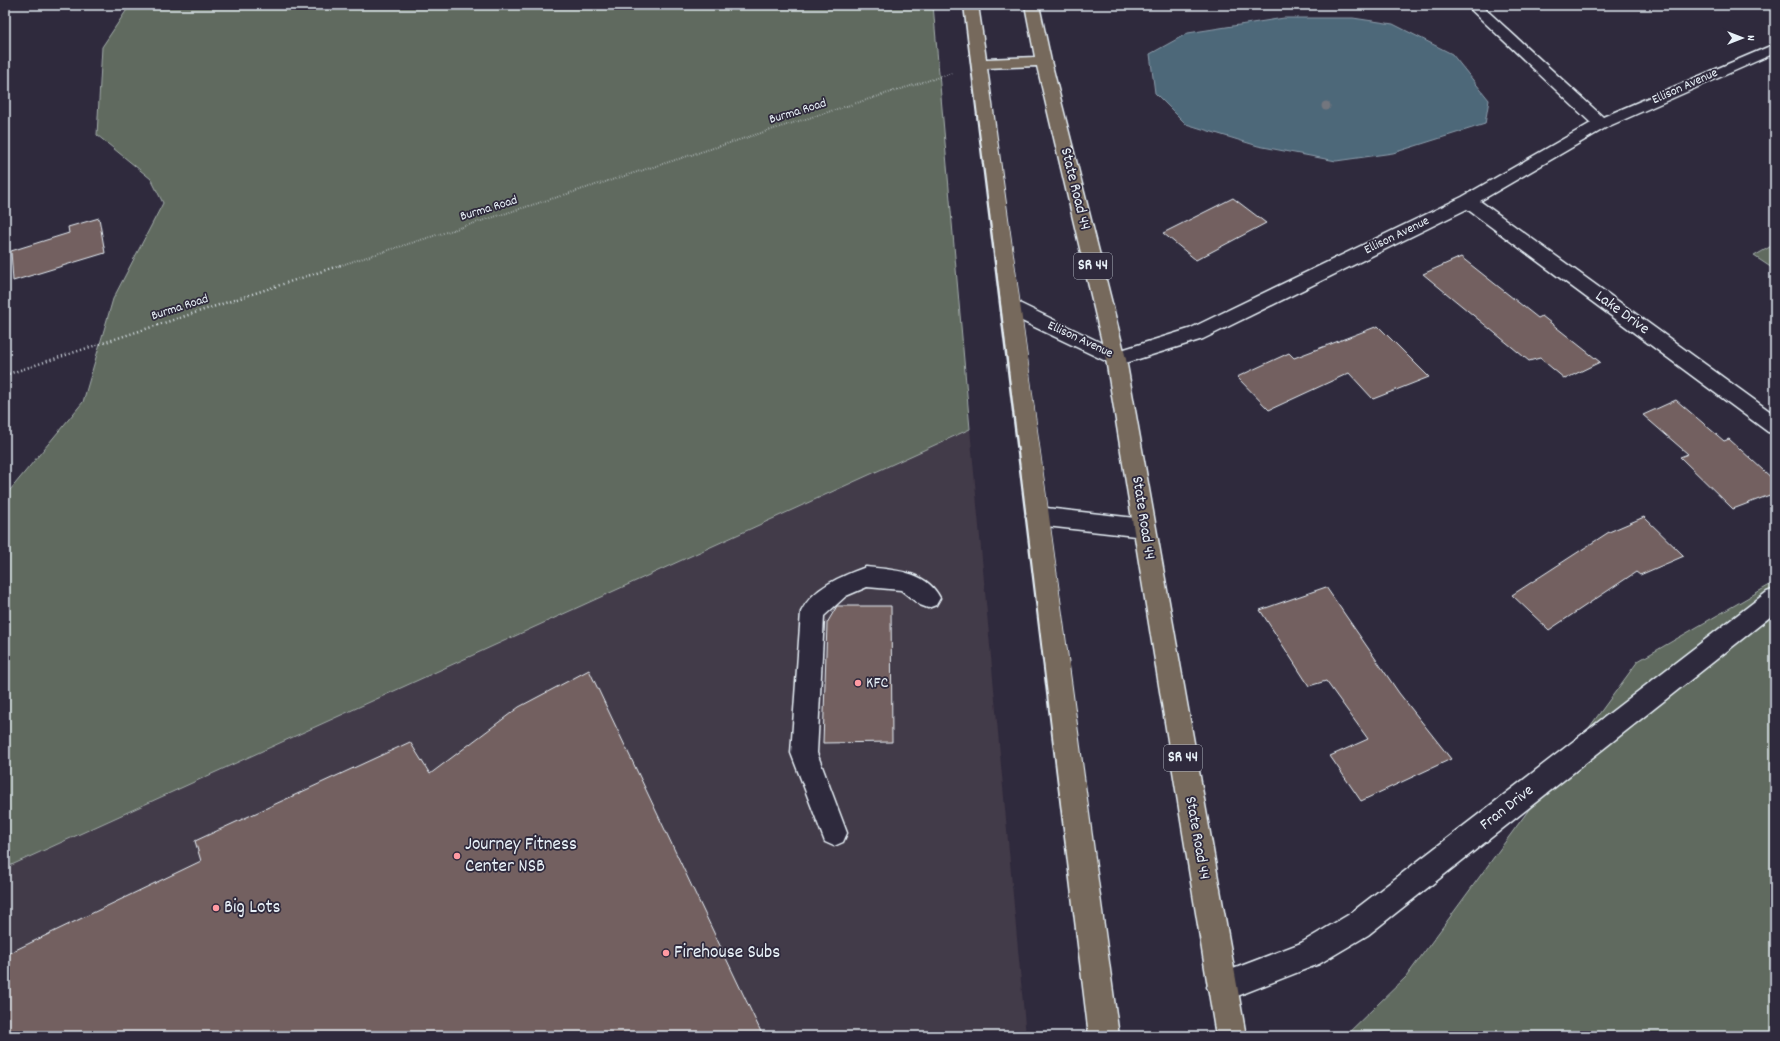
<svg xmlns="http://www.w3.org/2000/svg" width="1780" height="1041" font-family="Dekko,sans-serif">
	<rect width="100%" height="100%" fill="#2f2a3d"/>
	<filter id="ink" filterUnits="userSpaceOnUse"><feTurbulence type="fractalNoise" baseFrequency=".025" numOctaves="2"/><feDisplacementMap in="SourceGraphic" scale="8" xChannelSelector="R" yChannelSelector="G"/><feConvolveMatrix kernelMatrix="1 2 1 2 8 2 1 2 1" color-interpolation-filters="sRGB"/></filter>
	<g filter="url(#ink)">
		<polygon fill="#433a48" points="970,429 1026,1036 5,1036 5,868"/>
		<g fill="#606a5f" stroke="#a4aeac">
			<polygon points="130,5 933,5 970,429 5,868 5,496 83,402 113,299 163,203 151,179 97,135 102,47"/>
			<polygon points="1775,244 1775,270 1754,256"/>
			<polygon points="1775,582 1775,1036 1345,1036 1406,977 1638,661"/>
		</g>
		<polygon fill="#4e6779" stroke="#8c9eac" points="1284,18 1353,18 1393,24 1452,54 1489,100 1485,124 1393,153 1336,161 1258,146 1186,124 1155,93 1150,54 1188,33"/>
		<g fill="#736060" stroke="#e8f1f8">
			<polygon points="1233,198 1266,223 1196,260 1163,233"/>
			<polygon points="99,218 105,253 13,281 11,251 69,233 68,227"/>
			<polygon points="1461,257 1538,318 1542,316 1600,362 1565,379 1540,358 1529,361 1423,274"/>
			<polygon points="1378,326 1429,377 1373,399 1349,373 1269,410 1237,377 1289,353 1294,358"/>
			<polygon points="1676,400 1724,441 1729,439 1775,481 1775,493 1733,509 1680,457 1688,454 1643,415"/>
			<polygon points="1644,517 1684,556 1640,575 1636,572 1549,630 1512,595 1609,532"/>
			<polygon points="1326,587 1399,693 1451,759 1361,801 1330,756 1368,739 1326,681 1309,686 1260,610"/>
			<polygon points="837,606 891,606 892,742 823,743 827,623"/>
			<polygon points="589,670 763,1036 5,1036 5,955 201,861 195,841 410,742 430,774 519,707"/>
		</g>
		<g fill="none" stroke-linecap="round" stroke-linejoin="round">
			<g stroke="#e8f1f8" stroke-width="3">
				<g id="minor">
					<polygon points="1466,5 1481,5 1603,117 1775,44 1775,53 1607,127 1480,201 1775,415 1775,434 1768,432 1467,209 1203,339 1116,366 1005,313 1003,308 1005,303 1012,301 1019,303 1118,351 1189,329 1462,197 1591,123"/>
					<polygon points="1037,507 1144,519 1152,521 1155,528 1152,535 1144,537 1037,525 1029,522 1026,516 1029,510"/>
					<path d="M866,567c27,3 60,3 74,31l-4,7 -8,3 -8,-3 -19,-15 -34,-3 -21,9 -22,20 -7,137 30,80 -4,9 -9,4 -9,-4 -34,-89 10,-141c12,-25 41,-36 65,-45z"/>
					<polygon points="1775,589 1775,613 1368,935 1319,964 1222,1002 1212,997 1207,987 1212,977 1301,943 1348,915 1767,592"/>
				</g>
			</g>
			<g stroke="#e8f1f8" stroke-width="3">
				<path id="major" d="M964,5h14l8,54 49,-2 -10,-52h14l12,56 75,298 120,677h-30l-110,-677 -69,-293 -50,2c46,322 88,645 132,968h-30c-42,-344 -81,-688 -125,-1031z"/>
			</g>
			<polyline stroke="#e8f1f8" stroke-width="2" stroke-dasharray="0.5 2" stroke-linecap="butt" points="338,266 952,73"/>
			<polyline stroke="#e8f1f8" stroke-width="2.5" stroke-dasharray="1 3" stroke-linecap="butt" points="5,375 341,265"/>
			<use href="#minor" fill="#2f2a3d" fill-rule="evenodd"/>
			<use href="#major" fill="#76695c" fill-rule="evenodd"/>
		</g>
		<circle fill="#73767e" cx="1326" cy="106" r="4.5"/>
	</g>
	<g fill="#ff9aa2" stroke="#2f2a3d" stroke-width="1.5">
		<circle cx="858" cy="683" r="4"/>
		<circle cx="457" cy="856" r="4"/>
		<circle cx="216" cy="908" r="4"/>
		<circle cx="666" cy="953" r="4"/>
	</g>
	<g text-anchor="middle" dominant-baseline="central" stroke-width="3.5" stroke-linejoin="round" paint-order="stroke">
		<g font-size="13" fill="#e8f1f8" stroke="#2f2a3d">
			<text transform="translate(1685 87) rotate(-24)">Ellison Avenue</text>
			<text transform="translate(798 112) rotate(-17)">Burma Road</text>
			<text transform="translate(489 209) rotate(-17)">Burma Road</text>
			<text transform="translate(1397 236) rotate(-26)">Ellison Avenue</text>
			<text transform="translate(180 308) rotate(-18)">Burma Road</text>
			<text transform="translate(1080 340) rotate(25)">Ellison Avenue</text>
		</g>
		<g fill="#2f2a3d" stroke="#b0b5c0" stroke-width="1">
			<rect x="1074" y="253" width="38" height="26" rx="3"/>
			<rect x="1164" y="745" width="38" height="26" rx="3"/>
		</g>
		<g font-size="15" font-weight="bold" fill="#e8f1f8">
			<text x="1093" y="266">SR 44</text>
			<text x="1183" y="758">SR 44</text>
		</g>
		<g font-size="16" fill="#e8f1f8" stroke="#2f2a3d">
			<text transform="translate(1075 189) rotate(76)">State Road 44</text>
			<text transform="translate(1622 313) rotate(36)">Lake Drive</text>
			<text transform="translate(1143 518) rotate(81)">State Road 44</text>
			<text transform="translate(1507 808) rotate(-38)">Fran Drive</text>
			<text transform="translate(1197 838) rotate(80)">State Road 44</text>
		</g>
		<g font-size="16" fill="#e8f1f8" stroke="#2f2a3d" text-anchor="start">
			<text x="866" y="683">KFC</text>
		</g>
		<g font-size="19" fill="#e8f1f8" stroke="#2f2a3d" text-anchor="start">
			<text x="465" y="845">Journey Fitness<tspan x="465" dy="22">Center NSB</tspan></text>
			<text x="224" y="908">Big Lots</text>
			<text x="674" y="953">Firehouse Subs</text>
		</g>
	</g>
	<rect width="1780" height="1041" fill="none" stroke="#2f2a3d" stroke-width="20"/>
	<rect x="10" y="10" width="1760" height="1021" fill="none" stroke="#e8f1f8" stroke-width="1.5" filter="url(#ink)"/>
	<g transform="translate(1742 38) rotate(90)" stroke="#2f2a3d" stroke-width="3" paint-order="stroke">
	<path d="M0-3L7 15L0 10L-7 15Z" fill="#e8f1f8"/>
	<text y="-6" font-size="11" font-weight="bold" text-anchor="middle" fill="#e8f1f8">N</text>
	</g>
</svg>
